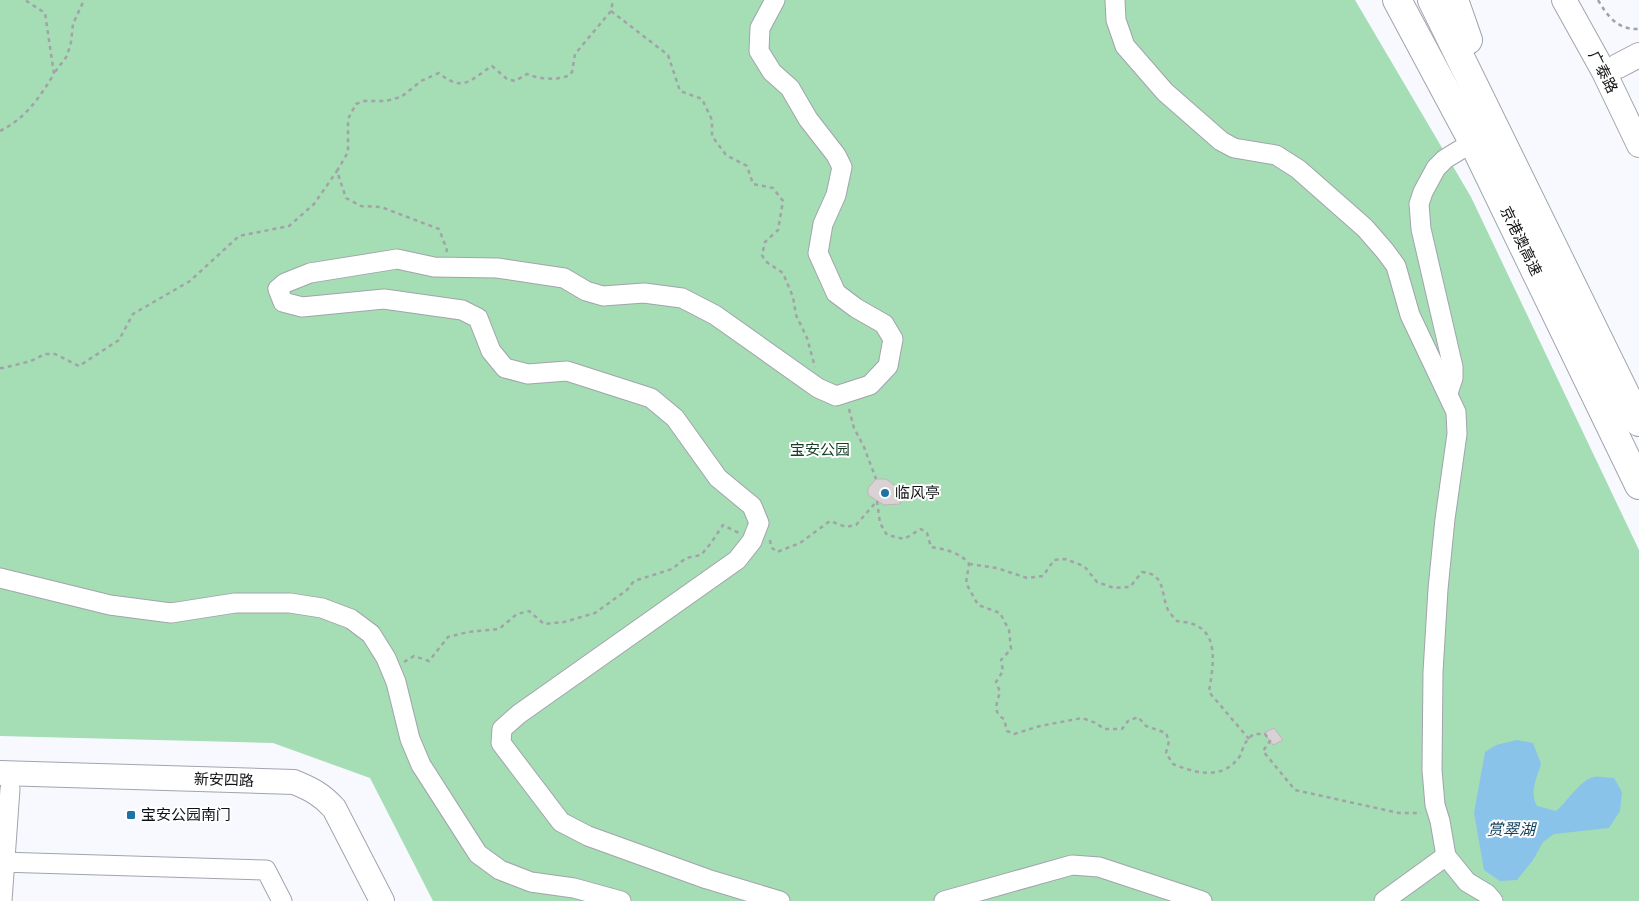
<svg xmlns="http://www.w3.org/2000/svg" width="1639" height="901" font-family="Figtree,'Noto Sans SC',sans-serif">
	<rect width="100%" height="100%" fill="#f7f9ff"/>
	<polygon fill="#a5ddb5" points="0,0 1355,0 1471,197 1639,550 1639,901 433,901 370,778 273,743 0,736"/>
	<path fill="#8ac3ea" d="M1517,740l16,3 8,21c-4,13 -12,29 -4,42l19,5c11,-9 25,-32 38,-34 6,-1 13,1 20,1l8,14 -2,19 -11,17 -55,6 -11,8 -10,18 -16,20 -17,1 -16,-11 -10,-57 11,-61 11,-7z"/>
	<g fill="#d9d1d4" stroke="#bdb5b9">
		<polygon points="876,479 886,479 902,491 900,504 884,505 868,495 868,488"/>
		<polygon points="1274,728 1283,740 1273,745 1264,733"/>
	</g>
	<g fill="none" stroke-linecap="round" stroke-linejoin="round">
		<g stroke="#a1a4ab" stroke-width="21">
			<g id="minor">
				<polyline points="775,0 760,28 759,51 772,72 790,88 808,119 836,155 842,167 836,195 823,224 818,253 836,293 856,308 884,324 893,339 888,366 870,385 836,396 818,388 715,315 682,298 644,293 603,296 586,291 564,278 497,268 434,267 397,259 310,273 285,283 278,289 283,302 302,307 384,299 462,310 478,318 491,351 505,368 528,374 567,371 651,398 675,418 718,478 752,506 759,523 752,541 737,560 519,714 502,729 501,743 561,822 588,836 707,879 780,901"/>
				<polyline points="1115,0 1116,20 1125,46 1165,92 1221,141 1234,148 1276,155 1298,169 1365,228 1385,251 1396,266 1410,315 1456,412 1457,434 1445,519 1438,589 1433,672 1432,770 1435,805 1440,821 1446,856 1467,882 1487,894 1493,901"/>
				<polyline points="1448,393 1453,378 1453,367 1421,229 1419,204 1423,192 1436,168 1445,159 1473,142"/>
				<polyline points="0,578 110,605 171,613 235,603 290,603 322,608 351,619 371,634 386,658 396,682 410,739 421,765 478,854 500,870 531,882 574,888 621,901"/>
				<polyline points="0,862 266,870 282,901"/>
				<polyline points="2,901 10,789"/>
				<polyline points="944,901 1072,865 1099,867 1202,901"/>
				<polyline points="1384,901 1446,856"/>
			</g>
		</g>
		<g stroke="#a1a4ab" stroke-width="26">
			<g id="major">
				<polyline points="1564,0 1604,72 1639,145"/>
				<polyline points="1618,66 1639,55"/>
				<path d="M0,773l294,9c17,7 27,12 40,26l48,93"/>
			</g>
		</g>
		<g stroke="#a1a4ab" stroke-width="30">
			<g id="highway">
				<polyline points="1397,0 1473,142 1639,485"/>
				<polyline points="1432,0 1639,422"/>
				<polyline points="1454,0 1468,40"/>
			</g>
		</g>
		<g stroke="#a2a3a8" stroke-width="2.5" stroke-dasharray="4 4" stroke-linecap="butt">
			<path d="M1598,0c10,17 20,30 41,29"/>
			<polyline points="611,11 668,55 680,91 702,99 712,120 712,136 726,155 747,166 753,184 773,188 783,201 778,230 765,242 762,255 765,261 783,273 793,297 796,315 807,338 815,367"/>
			<polyline points="55,72 67,56 71,42 73,24 84,0"/>
			<path d="M0,131c26,-13 39,-33 54,-57l-9,-61 -20,-13"/>
			<path d="M446,252l1,-2 -8,-21 -58,-22 -20,-1 -15,-8 -9,-27 11,-19v-33l8,-15 8,-3h22l15,-4 20,-16 18,-8c24,20 31,7 53,-7l15,13 8,2 12,-7 12,4 16,1 13,-3 4,-4 3,-18 36,-43 2,-11"/>
			<polyline points="0,368 3,368 31,361 45,354 55,354 79,366 119,340 133,314 190,281 239,236 289,226 314,204 337,171"/>
			<polyline points="849,409 854,428 864,447 876,479"/>
			<path d="M770,540l1,7 6,5 23,-9 30,-22 16,6 10,-2 21,-24 3,22 7,12 17,4 17,-10 6,4 4,14c13,2 31,6 38,17l-3,19 12,22 22,8 9,17 2,19 -10,11 2,11 -7,11 4,10c-3,11 -8,20 4,27l3,12 7,3 26,-8 42,-8 14,5 8,6h18l6,-8 10,-4 8,9 20,7 3,8 -3,12 7,11c22,9 50,17 67,-8 2,-4 3,-10 6,-14 2,-3 5,-6 8,-8h11l5,7 -7,10 32,39 104,23h22"/>
			<path d="M969,564l28,4 30,10 16,-2 11,-16 11,-1 19,7 13,16 17,6 16,-1 12,-15c25,2 18,23 27,40 2,3 6,6 8,9 5,1 11,1 16,3 28,10 19,46 16,68l40,47"/>
			<polyline points="404,662 414,656 429,661 448,637 468,632 499,629 517,614 529,611 544,624 564,622 595,613 627,590 634,581 672,569 686,558 701,555 711,543 723,525 739,533"/>
		</g>
		<use href="#minor" stroke="#fff" stroke-width="19"/>
		<use href="#major" stroke="#fff" stroke-width="24"/>
		<use href="#highway" stroke="#fff" stroke-width="28"/>
	</g>
	<g fill="#1e73a3" stroke="#fff" stroke-width="2">
		<circle cx="885" cy="493" r="5"/>
		<rect x="126" y="810" width="10" height="10" rx="2.5"/>
	</g>
	<g text-anchor="middle" dominant-baseline="central" stroke-width="4" stroke-linejoin="round" paint-order="stroke">
		<g font-size="15" fill="#101113" stroke="#fff">
			<text transform="translate(1603 72) rotate(63)">广泰路</text>
			<text transform="translate(1521 241) rotate(64)">京港澳高速</text>
			<text transform="translate(224 780) rotate(2)">新安四路</text>
		</g>
		<g font-size="15" fill="#143e24" stroke="#fff">
			<text x="820" y="450">宝安公园</text>
		</g>
		<g font-size="15" fill="#101113" stroke="#fff" text-anchor="start">
			<text x="895" y="493">临风亭</text>
			<text x="141" y="815">宝安公园南门</text>
		</g>
		<g font-size="16" font-style="italic" fill="#123f5a" stroke="#fff">
			<text x="1511" y="829">赏翠湖</text>
		</g>
	</g>
</svg>
